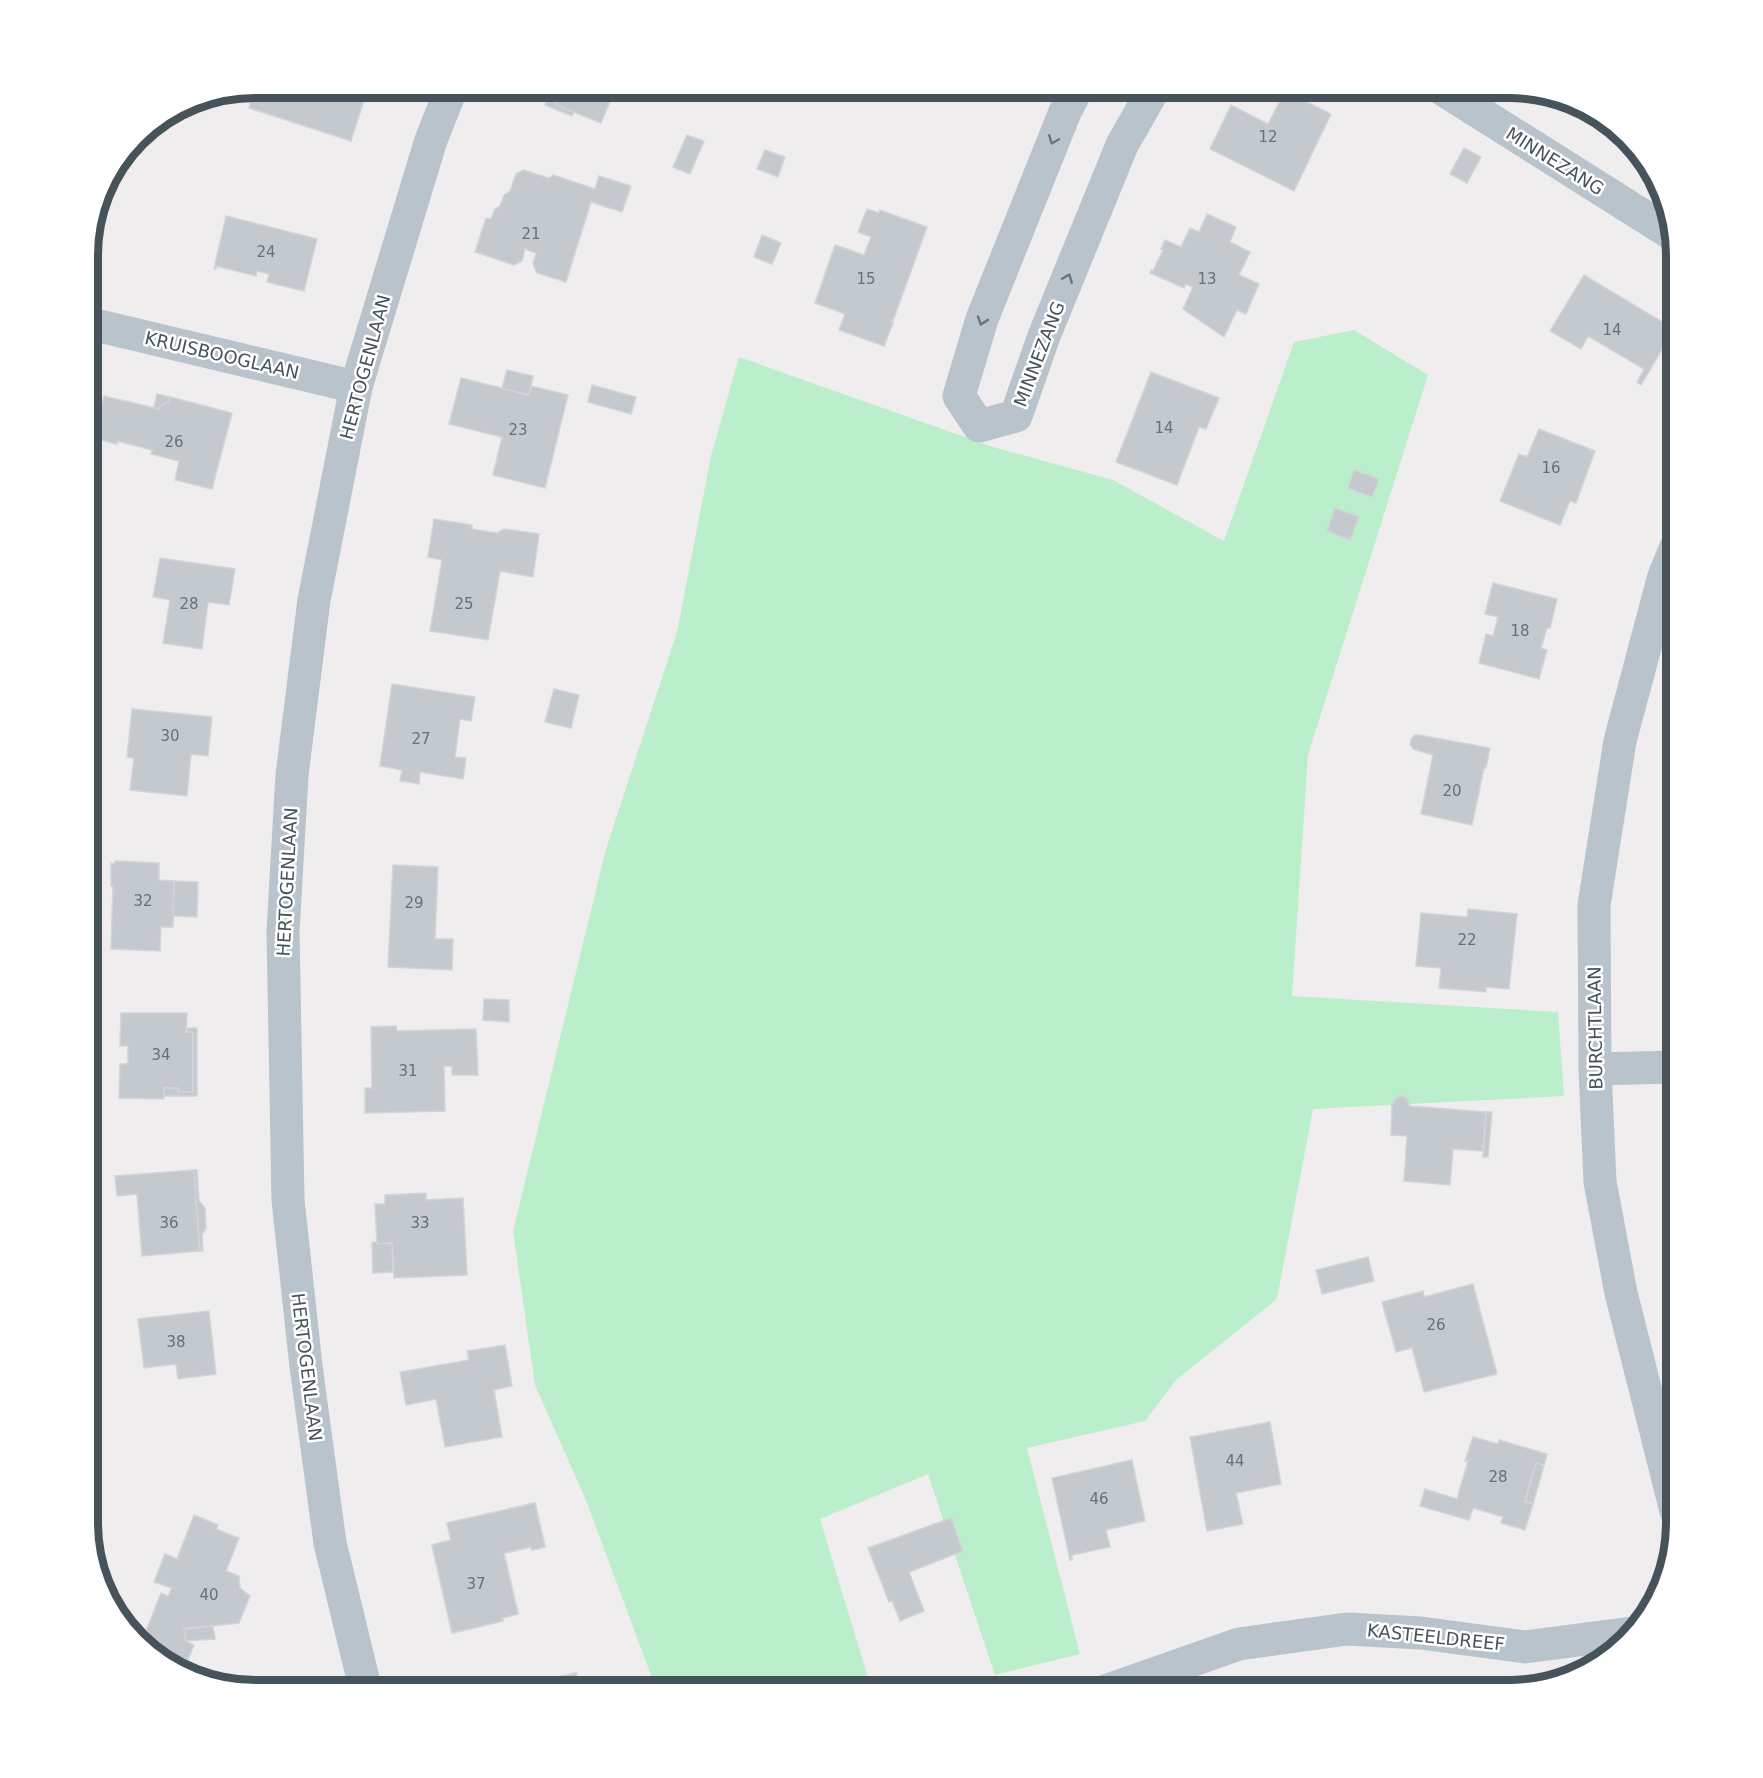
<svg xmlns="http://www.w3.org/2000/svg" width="1763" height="1778" font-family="'DejaVu Sans',sans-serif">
	<rect width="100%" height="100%" fill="#f0edee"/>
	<polygon fill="#bbeecb" points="1354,330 1428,375 1308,755 1292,996 1558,1012 1564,1096 1313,1109 1277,1299 1176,1380 1145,1421 1027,1448 1080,1654 995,1675 928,1474 820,1519 872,1691 657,1691 585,1498 535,1385 513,1231 606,849 677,632 711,456 739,357 993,447 1113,480 1224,541 1294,342"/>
	<g fill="#c4c9cd" stroke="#d1d4d9" stroke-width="1.5">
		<polygon points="255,87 348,87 366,94 351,141 249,108"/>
		<polygon points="552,87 563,87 556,105 574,112 572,116 545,105"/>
		<polygon points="563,87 616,87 601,123 556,105"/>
		<polygon points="616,87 631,87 629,94"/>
		<polygon points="1285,91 1331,114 1294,191 1210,149 1231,105 1268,124"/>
		<polygon points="687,135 704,141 690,174 673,167"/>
		<polygon points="1464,148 1481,157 1467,183 1450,174"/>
		<polygon points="765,150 785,157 778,177 757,169"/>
		<polygon points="523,170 549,178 553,175 595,189 599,176 631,186 622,212 591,202 566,282 537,273 533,264 536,253 525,249 522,261 514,265 475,252 486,218 491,219 495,209 500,206 504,195 510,191 516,174"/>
		<polygon points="867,209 879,213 880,210 927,227 893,321 891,320 891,322 893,323 884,346 839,330 845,314 815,303 835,245 864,255 871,237 858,232"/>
		<polygon points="1207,214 1236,227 1230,242 1250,252 1239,275 1259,284 1246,314 1237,310 1224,337 1183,309 1193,287 1185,284 1184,288 1150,273 1151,270 1153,271 1163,250 1161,249 1165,240 1181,247 1190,228 1199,232"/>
		<polygon points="226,216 317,239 304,291 267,282 269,274 257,271 256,276 216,266 216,269 214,269"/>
		<polygon points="762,235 781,243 772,264 754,257"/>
		<polygon points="1584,275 1674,329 1641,385 1637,382 1644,369 1588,336 1581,349 1550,331"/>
		<polygon points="507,370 533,376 529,395 502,389"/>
		<polygon points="1151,372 1219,398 1206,429 1199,427 1177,485 1116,462"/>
		<polygon points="461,378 529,395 531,386 568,395 545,488 493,475 502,437 449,424"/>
		<polygon points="592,385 636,397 631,414 588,402"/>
		<polygon points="157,394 170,397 169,401 160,406 159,409 154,408"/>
		<polygon points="104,396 159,409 160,406 169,401 170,397 232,413 212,489 175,480 179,461 151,454 152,450 117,441 117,444 93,438"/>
		<polygon points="1539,429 1595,451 1576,503 1570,501 1560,525 1500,501 1519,454 1527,457"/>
		<polygon points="1354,470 1379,479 1372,497 1348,488"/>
		<polygon points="1335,508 1359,517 1350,540 1327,531"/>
		<polygon points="434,519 472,525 472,529 497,533 504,529 539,534 533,577 500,571 488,640 430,631 442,560 428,557"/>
		<polygon points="160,558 235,569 229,605 208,602 202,649 163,643 170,600 153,597"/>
		<polygon points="1493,583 1557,599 1550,628 1547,628 1541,648 1547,650 1539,679 1479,663 1486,634 1493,636 1498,617 1485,614"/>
		<polygon points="392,684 475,697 471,721 460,719 455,757 466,758 463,779 420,772 419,784 400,781 402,770 380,766"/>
		<polygon points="554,689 579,695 571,728 545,722"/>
		<polygon points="132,709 212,717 208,756 191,754 187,796 130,790 134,758 127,757"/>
		<polygon points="1415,735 1419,735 1490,748 1486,768 1484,768 1472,825 1421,814 1433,755 1413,749 1410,744 1411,739"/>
		<polygon points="115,861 159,863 159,880 174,881 173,927 161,927 160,951 111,949 113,886 111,886 111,863 115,864"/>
		<polygon points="393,865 438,867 435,939 453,939 452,970 388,967"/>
		<polygon points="174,881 198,882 197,917 173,916"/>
		<polygon points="1468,909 1517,914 1509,989 1486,987 1486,992 1439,988 1441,968 1416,966 1421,913 1467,917"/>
		<polygon points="484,999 509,1000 509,1022 483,1020"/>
		<polygon points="121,1013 187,1013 186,1032 193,1032 193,1092 178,1092 178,1088 164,1088 164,1099 119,1098 120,1064 128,1064 128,1046 120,1046"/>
		<polygon points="396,1026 397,1031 476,1029 478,1075 452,1075 452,1066 444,1066 445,1111 365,1113 365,1088 372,1088 371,1027"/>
		<polygon points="187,1028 197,1028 197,1096 164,1096 164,1088 178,1088 178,1092 193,1092 193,1032 186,1032"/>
		<polygon points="1400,1096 1405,1097 1409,1101 1409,1106 1486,1112 1483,1151 1453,1149 1450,1185 1404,1181 1407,1136 1391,1135 1392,1105 1395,1099"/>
		<polygon points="1486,1112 1492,1112 1488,1157 1483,1157"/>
		<polygon points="194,1170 200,1251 142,1256 137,1194 117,1196 115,1176"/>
		<polygon points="194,1170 197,1170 199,1201 205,1208 206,1228 202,1235 203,1251 200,1251"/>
		<polygon points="426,1193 426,1200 463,1198 467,1275 394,1278 392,1243 377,1244 375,1204 385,1204 385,1195"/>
		<polygon points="372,1242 377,1242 377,1244 392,1243 393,1272 373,1273"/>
		<polygon points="1368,1257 1374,1281 1322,1294 1316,1270"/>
		<polygon points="1473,1284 1497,1374 1424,1392 1412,1348 1396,1352 1382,1302 1423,1291 1424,1297"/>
		<polygon points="209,1311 216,1374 178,1379 176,1364 144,1368 138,1319"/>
		<polygon points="505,1345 512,1386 494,1390 502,1437 445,1447 436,1399 406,1405 400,1372 469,1360 467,1351"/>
		<polygon points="1270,1422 1281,1484 1236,1493 1243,1524 1207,1531 1190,1437"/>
		<polygon points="1473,1437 1498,1444 1499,1440 1547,1454 1544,1465 1536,1463 1525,1501 1533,1504 1525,1530 1501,1523 1503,1517 1473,1508 1469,1520 1420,1506 1425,1489 1457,1499 1468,1461 1465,1461"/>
		<polygon points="1132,1460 1145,1521 1106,1530 1110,1547 1072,1555 1072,1560 1070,1560 1052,1478"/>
		<polygon points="1536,1463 1544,1465 1533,1504 1525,1501"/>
		<polygon points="535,1503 545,1547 532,1550 531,1547 504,1553 518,1614 502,1618 503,1621 452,1633 432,1545 451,1540 447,1523"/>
		<polygon points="535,1503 545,1547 532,1550 531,1547 504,1553 518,1614 502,1618 503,1621 452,1633 432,1545 451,1540 447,1523"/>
		<polygon points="194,1515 218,1525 216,1529 239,1538 226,1571 239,1576 240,1588 250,1596 239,1623 184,1629 186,1641 194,1645 182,1674 141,1644 161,1593 168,1596 172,1588 154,1582 165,1554 177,1559"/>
		<polygon points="951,1518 963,1551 909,1572 924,1611 900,1621 892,1601 889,1602 868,1548"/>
		<polygon points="213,1626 215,1639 186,1641 184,1629"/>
		<polygon points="576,1673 580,1691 497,1691"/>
		<polygon points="576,1673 580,1691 497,1691"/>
	</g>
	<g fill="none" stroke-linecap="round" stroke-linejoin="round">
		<g stroke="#b9c3cb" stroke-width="33">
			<polyline points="1078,87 1065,112 982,319 959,396 979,426 1016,416 1044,336 1122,145 1155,87"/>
			<polyline points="1439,87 1672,234"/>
			<polyline points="87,323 356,387"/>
			<polyline points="1676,547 1664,576 1620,741 1594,905 1595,1069 1600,1182 1621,1293 1676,1511"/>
			<polyline points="1595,1069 1676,1067"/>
			<polyline points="366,1691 330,1543 306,1366 288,1200 283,931 292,775 314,600 356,387 431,140 452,87"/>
			<polyline points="1105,1691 1239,1644 1347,1629 1421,1633 1525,1647 1632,1633"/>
		</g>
	</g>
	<defs><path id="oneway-chevron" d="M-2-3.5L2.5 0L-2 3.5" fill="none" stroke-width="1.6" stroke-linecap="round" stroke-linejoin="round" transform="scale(1.5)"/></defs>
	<g stroke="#68757d">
		<use href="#oneway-chevron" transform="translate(1053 140) rotate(112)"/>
		<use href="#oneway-chevron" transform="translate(1068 278) rotate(-68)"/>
		<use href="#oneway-chevron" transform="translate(982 321) rotate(109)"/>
	</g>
	<g text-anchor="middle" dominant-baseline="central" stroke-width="5" stroke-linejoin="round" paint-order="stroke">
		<g font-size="15" fill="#667078">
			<text x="1268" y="137">12</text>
			<text x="531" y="234">21</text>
			<text x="266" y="252">24</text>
			<text x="866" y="279">15</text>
			<text x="1207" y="279">13</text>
			<text x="1612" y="330">14</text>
			<text x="1164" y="428">14</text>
			<text x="518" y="430">23</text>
			<text x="174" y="442">26</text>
			<text x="1551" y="468">16</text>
			<text x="189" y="604">28</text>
			<text x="464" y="604">25</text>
			<text x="1520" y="631">18</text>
			<text x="170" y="736">30</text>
			<text x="421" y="739">27</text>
			<text x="1452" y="791">20</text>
			<text x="143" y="901">32</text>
			<text x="414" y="903">29</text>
			<text x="1467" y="940">22</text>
			<text x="161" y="1055">34</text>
			<text x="408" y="1071">31</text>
			<text x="169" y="1223">36</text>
			<text x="420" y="1223">33</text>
			<text x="1436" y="1325">26</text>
			<text x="176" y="1342">38</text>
			<text x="1235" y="1461">44</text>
			<text x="1498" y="1477">28</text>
			<text x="1099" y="1499">46</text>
			<text x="476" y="1584">37</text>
			<text x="209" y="1595">40</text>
		</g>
		<g font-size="18" fill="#46535b" stroke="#fff">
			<text transform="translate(1555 161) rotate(32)">MINNEZANG</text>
			<text transform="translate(1039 354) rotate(-69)">MINNEZANG</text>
			<text transform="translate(222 355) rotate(13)">KRUISBOOGLAAN</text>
			<text transform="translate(365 367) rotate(-75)">HERTOGENLAAN</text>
			<text transform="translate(287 882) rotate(-87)">HERTOGENLAAN</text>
			<text transform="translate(1595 1028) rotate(-91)">BURCHTLAAN</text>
			<text transform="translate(307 1367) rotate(83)">HERTOGENLAAN</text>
			<text transform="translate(1436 1637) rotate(6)">KASTEELDREEF</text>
		</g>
	</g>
	<path d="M0 0H1763V1778H0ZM255 98H1509A157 157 0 0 1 1666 255V1523A157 157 0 0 1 1509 1680H255A157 157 0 0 1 98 1523V255A157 157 0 0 1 255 98Z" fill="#fff" fill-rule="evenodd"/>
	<path fill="none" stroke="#46535b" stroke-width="8" d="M255 98H1509A157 157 0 0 1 1666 255V1523A157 157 0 0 1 1509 1680H255A157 157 0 0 1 98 1523V255A157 157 0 0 1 255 98Z"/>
</svg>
